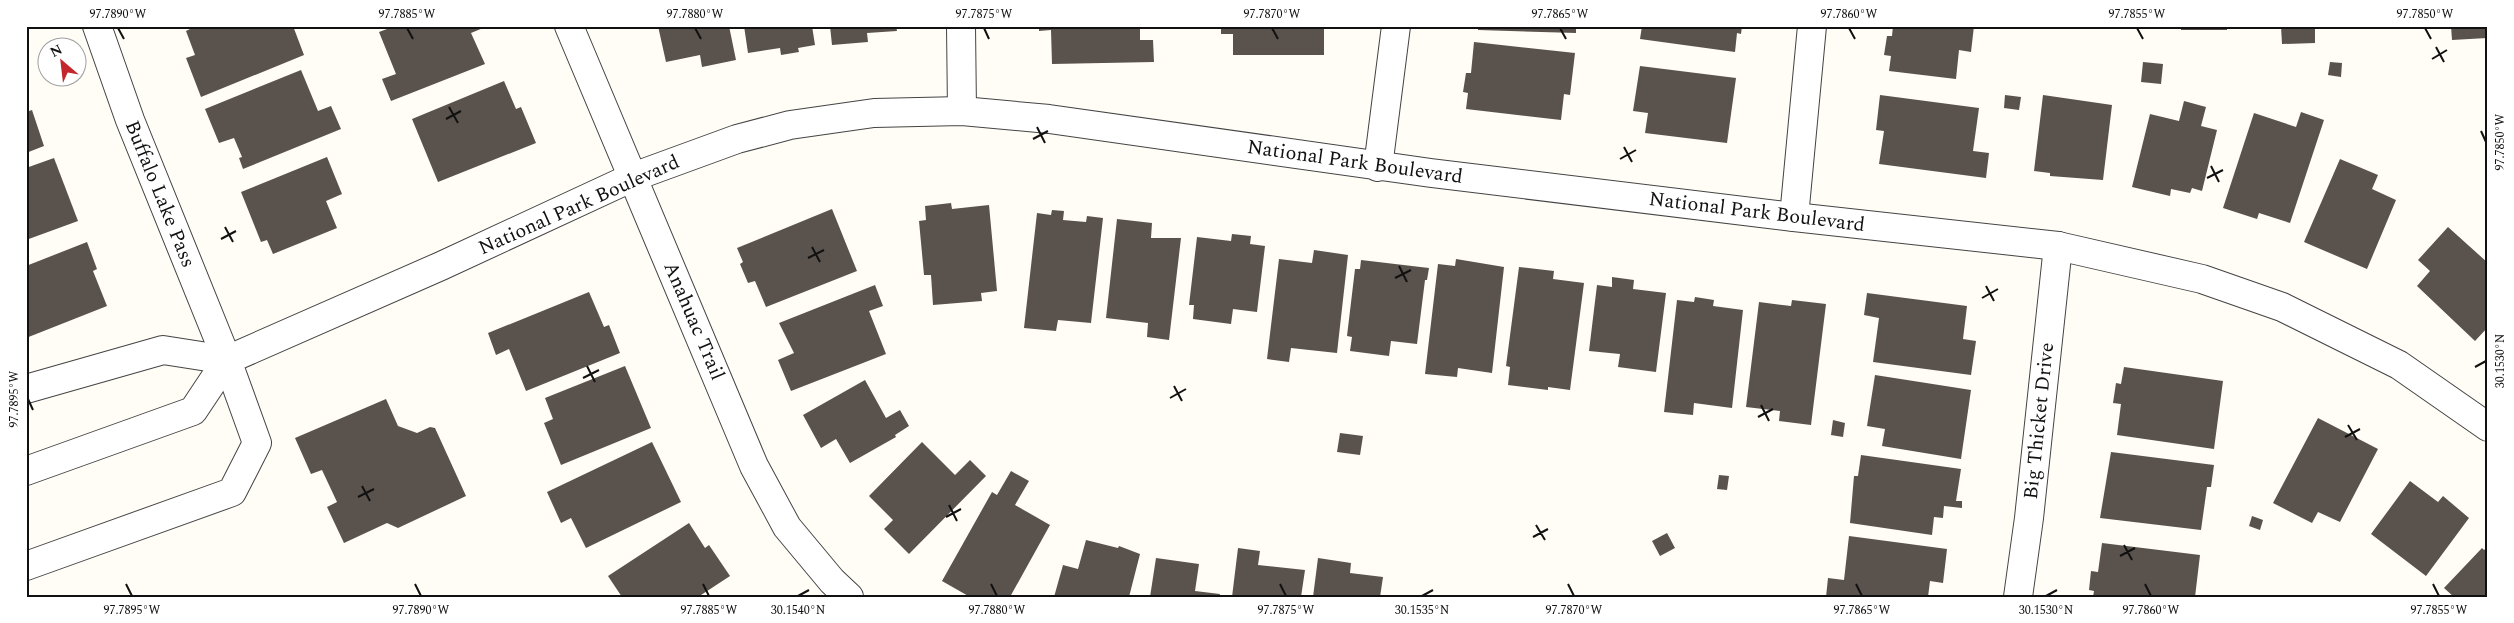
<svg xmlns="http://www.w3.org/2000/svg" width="2514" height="623" font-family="Spectral,serif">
	<rect width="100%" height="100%" fill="#fffdf5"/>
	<g fill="#5a524d">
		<polygon points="196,26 293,26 304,55 201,97 186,58 195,55 186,31"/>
		<polygon points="395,26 488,26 471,33 485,64 391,101 382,79 396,74 379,32"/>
		<polygon points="658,26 729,26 736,60 702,67 700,55 666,62"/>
		<polygon points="744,26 812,26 815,45 798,48 799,52 781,55 780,48 748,53"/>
		<polygon points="830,26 896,26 897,31 867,33 868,42 832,45"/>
		<polygon points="1039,26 1140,26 1140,40 1153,40 1154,62 1052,64 1051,30 1039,31"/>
		<polygon points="1221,26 1324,26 1324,55 1233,55 1233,34 1221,34"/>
		<polygon points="1478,26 1576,26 1576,33 1478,30"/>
		<polygon points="1642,26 1742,26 1741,34 1737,33 1735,52 1640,39"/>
		<polygon points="1893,26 1974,26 1971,52 1959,50 1956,79 1889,71 1891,56 1884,55 1887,36 1892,36"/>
		<rect x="2181" y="26" width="46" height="4"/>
		<polygon points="2281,26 2315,26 2315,43 2282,44"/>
		<polygon points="2451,26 2486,26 2487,38 2452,40"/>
		<polygon points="1474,42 1575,53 1570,95 1564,94 1561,120 1466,109 1468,93 1463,92 1466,73 1471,73"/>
		<polygon points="2143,62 2163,64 2161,84 2141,82"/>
		<polygon points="2330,62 2342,63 2341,77 2328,75"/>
		<polygon points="1640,66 1736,78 1727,143 1645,133 1648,113 1633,111"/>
		<polygon points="301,70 318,111 331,106 341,129 243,169 239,158 242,157 234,138 219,143 205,109"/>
		<polygon points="504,81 516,109 521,107 536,143 438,182 412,119"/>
		<polygon points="1880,95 1979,108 1973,151 1989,153 1986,178 1879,164 1884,131 1876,130"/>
		<polygon points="2005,95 2021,97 2019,110 2004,108"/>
		<polygon points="2043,95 2112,105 2103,180 2050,176 2050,173 2034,171"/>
		<polygon points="2184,101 2206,107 2201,126 2217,130 2202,191 2192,188 2190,193 2171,189 2170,196 2132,187 2150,114 2179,121"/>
		<polygon points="26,104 29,111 32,110 44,146 26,153"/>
		<polygon points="2301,112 2324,120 2290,223 2259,213 2257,219 2223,208 2254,113 2296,127"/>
		<polygon points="327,157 342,194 326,201 337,228 273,254 267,240 261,242 241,192"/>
		<polygon points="54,158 78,221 26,240 26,168"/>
		<polygon points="2340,159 2378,175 2372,189 2396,200 2367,269 2304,242"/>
		<polygon points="951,203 952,209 989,205 997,291 981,293 982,301 933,305 931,275 924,275 919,221 926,220 925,206"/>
		<polygon points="832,209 857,271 766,307 755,281 748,283 740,264 743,262 737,248"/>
		<polygon points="1052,210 1064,211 1063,220 1086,222 1087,216 1103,218 1091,323 1058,320 1056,331 1024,328 1037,213 1051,215"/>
		<polygon points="1117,219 1152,223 1151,238 1181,238 1169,340 1147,337 1148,323 1106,318"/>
		<polygon points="2448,227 2488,263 2488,327 2475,341 2417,286 2430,271 2418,260"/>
		<polygon points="1232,234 1251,236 1250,244 1265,246 1257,312 1233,309 1231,324 1193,319 1194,305 1189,305 1197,237 1231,241"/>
		<polygon points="87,242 97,269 93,271 107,306 26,338 26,266"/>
		<polygon points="1314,250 1348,255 1337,353 1291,348 1289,362 1267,359 1279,259 1312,263"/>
		<polygon points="1456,259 1504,267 1492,373 1458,368 1457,377 1425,374 1438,264 1455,266"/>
		<polygon points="1361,260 1429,268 1427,280 1425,280 1417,344 1391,341 1389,356 1350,351 1352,337 1347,336 1355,269 1360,269"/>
		<polygon points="1519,267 1554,271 1553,279 1584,283 1570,390 1548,387 1548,390 1508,385 1510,367 1506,366"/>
		<polygon points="1612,277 1634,280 1633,289 1666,293 1656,372 1618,367 1620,354 1589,351 1597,285 1612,287"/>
		<polygon points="875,285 883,306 869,311 886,354 791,391 778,360 794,353 779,323"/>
		<polygon points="589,292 604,327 609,325 620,353 526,391 509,349 496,355 488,333"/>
		<polygon points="1867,293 1967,306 1963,339 1976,341 1971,375 1873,362 1879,318 1864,315"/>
		<polygon points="1695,297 1714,300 1713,306 1743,310 1732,408 1694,403 1693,415 1664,412 1677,300 1694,302"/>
		<polygon points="1792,300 1826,304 1811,425 1779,421 1780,411 1746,407 1759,302 1791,306"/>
		<polygon points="625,366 651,428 561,465 544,423 553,419 545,398"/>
		<polygon points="2124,367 2223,381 2214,449 2117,435 2121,404 2113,403 2116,383 2121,384"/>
		<polygon points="1875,375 1971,390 1961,459 1882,446 1885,429 1867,426"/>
		<polygon points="865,380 886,418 900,410 909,426 895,435 896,437 850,463 836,439 821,448 803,415"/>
		<polygon points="386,399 398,426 417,433 430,427 435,428 466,496 398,528 387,523 344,543 327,507 337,502 322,470 311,474 295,438"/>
		<polygon points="2318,418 2378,449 2340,522 2318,512 2312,523 2273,503"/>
		<polygon points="1833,420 1845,423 1843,437 1831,435"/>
		<polygon points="1340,433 1363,436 1360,455 1337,452"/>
		<polygon points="652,442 681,502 586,548 571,518 561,523 547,492"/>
		<polygon points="922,442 955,475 970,460 986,476 909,554 884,529 893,520 869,496"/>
		<polygon points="2111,452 2214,465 2211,487 2207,487 2201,530 2100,518"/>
		<polygon points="1861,455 1961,469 1956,501 1962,501 1962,508 1944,506 1943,518 1934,517 1932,535 1850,523 1854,476 1858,476"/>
		<polygon points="1011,471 1029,481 1015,505 1050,525 1010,597 970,597 942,581 992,492 997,495"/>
		<polygon points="1719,475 1729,476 1727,490 1717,489"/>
		<polygon points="2410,481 2438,502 2443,496 2469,518 2426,576 2371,534"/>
		<polygon points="2252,516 2263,520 2260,530 2249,526"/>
		<polygon points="689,523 705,548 709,545 730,576 698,597 622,597 608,576"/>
		<polygon points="1667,533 1675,548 1660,556 1652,541"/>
		<polygon points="1849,536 1947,549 1943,583 1930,581 1928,597 1826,597 1828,578 1844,580"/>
		<polygon points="1086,540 1118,548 1119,546 1140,554 1129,597 1054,597 1063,565 1078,569"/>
		<polygon points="2102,543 2200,555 2195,597 2093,597 2094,591 2089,590 2091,571 2098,572"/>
		<polygon points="2488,547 2488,597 2454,597 2444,588 2482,548 2484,550"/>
		<polygon points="1238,548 1260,551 1258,565 1305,570 1301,597 1232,597"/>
		<polygon points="1156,558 1199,564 1195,591 1220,594 1219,597 1150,597"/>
		<polygon points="1318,558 1351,563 1350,573 1383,577 1380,597 1313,597"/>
	</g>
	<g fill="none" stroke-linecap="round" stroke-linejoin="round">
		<g stroke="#444" stroke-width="30">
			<g id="minor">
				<polyline points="569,26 754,466 787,527 832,581 849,597"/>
				<polyline points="961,26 962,111"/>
				<polyline points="1378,167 1396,26"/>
				<polyline points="1794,217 1812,26"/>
				<polyline points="26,389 163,350 227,360 441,266 633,177 737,139 790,125 874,113 962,111 1049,119 1431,173 1794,217 2058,246 2202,279 2282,307 2399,365 2488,427"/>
				<polyline points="26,471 193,411 227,360"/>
				<polyline points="26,566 232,492 257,443 227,360 130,120 97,26"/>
				<polyline points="2018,597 2029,518 2058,246"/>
			</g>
		</g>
		<use href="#minor" stroke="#fff" stroke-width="28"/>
	</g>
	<path fill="none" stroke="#111" stroke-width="2" d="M118,28l6,11M407,28l6,11M695,28l6,11M984,28l5,11M1272,28l6,11M1560,28l6,11M1849,28l6,11M2137,28l6,11M2425,28l6,11M2436,47l8,15M2432,59l15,-9M449,107l9,16M446,119l15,-8M1037,127l8,16M2481,131l5,11M1033,139l15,-8M1624,147l8,15M1620,159l16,-9M2211,166l8,16M2207,178l16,-8M225,227l8,15M221,239l15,-8M812,247l8,15M808,258l16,-8M1399,266l8,16M1395,278l16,-8M1986,286l8,15M1982,298l16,-9M587,366l8,16M2475,367l11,-6M583,378l16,-8M1174,386l8,15M1170,398l16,-9M28,399l5,11M1761,405l8,16M1758,417l15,-8M2348,425l9,15M2345,437l15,-8M362,486l8,15M358,497l16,-8M949,505l8,16M946,517l15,-8M1536,525l9,15M1533,537l15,-8M2124,545l8,15M2120,556l15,-8M126,584l6,12M415,584l6,12M703,584l6,12M991,584l6,12M1280,584l6,12M1568,584l6,12M1856,584l6,12M2145,584l6,12M2433,584l6,12M798,596l11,-6M1422,596l11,-6M2046,596l11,-6"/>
	<g text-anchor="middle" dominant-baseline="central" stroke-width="5" stroke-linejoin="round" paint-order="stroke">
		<g font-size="20" fill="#111" stroke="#fff">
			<text transform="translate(1355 162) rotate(8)">National Park Boulevard</text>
			<text transform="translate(160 194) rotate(68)">Buffalo Lake Pass</text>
			<text transform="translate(579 205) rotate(-24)">National Park Boulevard</text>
			<text transform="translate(1757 212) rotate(7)">National Park Boulevard</text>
			<text transform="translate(694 321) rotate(67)">Anahuac Trail</text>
			<text transform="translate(2039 421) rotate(-84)">Big Thicket Drive</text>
		</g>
	</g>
	<rect width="2514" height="623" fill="none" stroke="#ffffff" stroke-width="55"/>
	<g transform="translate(62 62) rotate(332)"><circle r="24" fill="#ffffff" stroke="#a0a0a0"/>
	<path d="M0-4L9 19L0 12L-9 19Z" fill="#c4262e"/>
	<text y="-8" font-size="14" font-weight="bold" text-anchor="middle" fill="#111111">N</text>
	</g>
	<rect x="28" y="28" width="2458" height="568" fill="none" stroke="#111" stroke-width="2"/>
	<g font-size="12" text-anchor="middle" fill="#111">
		<text x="118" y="18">97.7890°W</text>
		<text x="407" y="18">97.7885°W</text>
		<text x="695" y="18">97.7880°W</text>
		<text x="984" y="18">97.7875°W</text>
		<text x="1272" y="18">97.7870°W</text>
		<text x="1560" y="18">97.7865°W</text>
		<text x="1849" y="18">97.7860°W</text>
		<text x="2137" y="18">97.7855°W</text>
		<text x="2425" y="18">97.7850°W</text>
		<text transform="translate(2500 142) rotate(-90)" y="4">97.7850°W</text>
		<text transform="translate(2500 361) rotate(-90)" y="4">30.1530°N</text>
		<text transform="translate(14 399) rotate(-90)" y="4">97.7895°W</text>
		<text x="132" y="614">97.7895°W</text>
		<text x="421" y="614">97.7890°W</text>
		<text x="709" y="614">97.7885°W</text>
		<text x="798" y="614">30.1540°N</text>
		<text x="997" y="614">97.7880°W</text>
		<text x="1286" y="614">97.7875°W</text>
		<text x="1422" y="614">30.1535°N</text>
		<text x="1574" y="614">97.7870°W</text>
		<text x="1862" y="614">97.7865°W</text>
		<text x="2046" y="614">30.1530°N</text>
		<text x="2151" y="614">97.7860°W</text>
		<text x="2439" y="614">97.7855°W</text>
	</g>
</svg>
